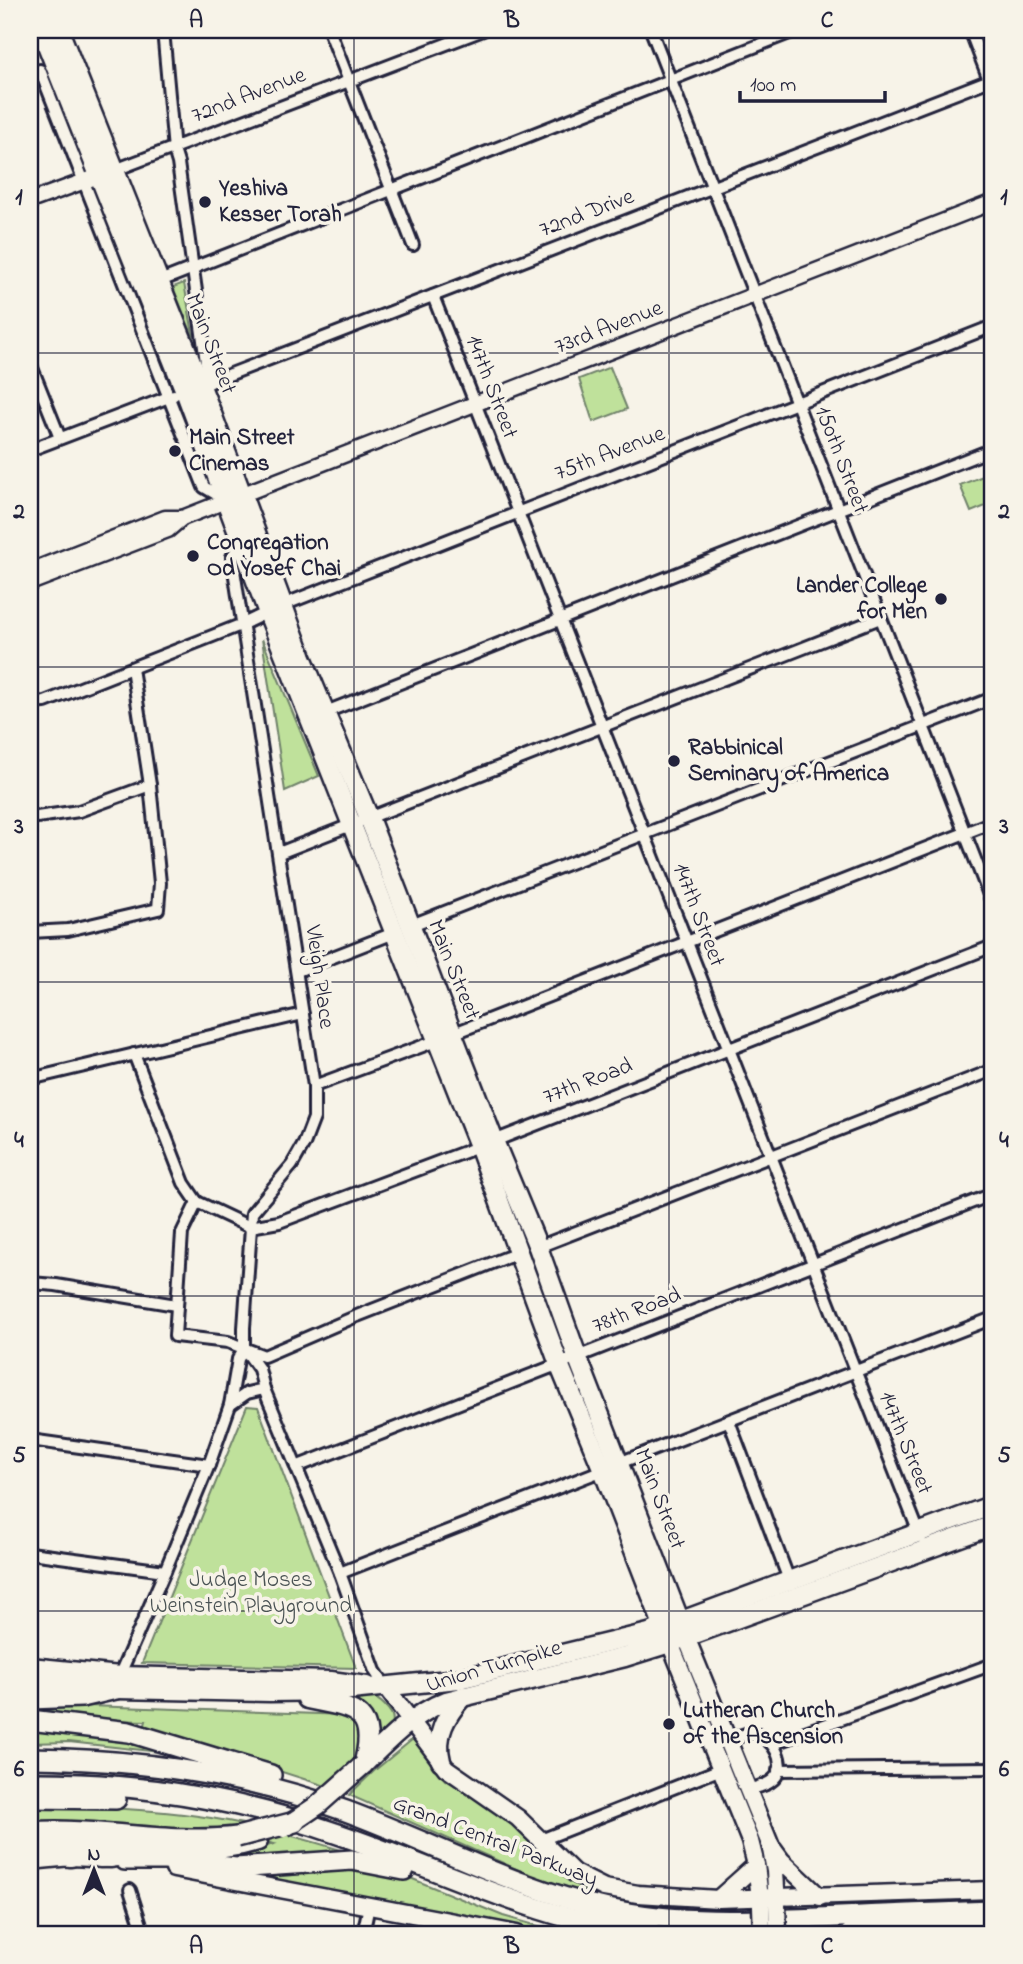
<svg xmlns="http://www.w3.org/2000/svg" width="1023" height="1964" font-family="'Indie Flower',sans-serif">
	<rect width="100%" height="100%" fill="#f7f3e8"/>
	<filter id="ink" filterUnits="userSpaceOnUse"><feTurbulence type="fractalNoise" baseFrequency=".0143" numOctaves="2"/><feDisplacementMap in="SourceGraphic" scale="14" xChannelSelector="R" yChannelSelector="G"/><feConvolveMatrix kernelMatrix="1 2 1 2 8 2 1 2 1" color-interpolation-filters="sRGB"/></filter>
	<g filter="url(#ink)">
		<g fill="#bfe19b" stroke="#70826b" stroke-width="2">
			<polygon points="184,283 194,339 173,287"/>
			<polygon points="610,367 627,409 593,422 579,379"/>
			<polygon points="993,472 993,503 971,512 960,485"/>
			<polygon points="262,639 319,776 285,791"/>
			<polygon points="247,1406 258,1407 356,1668 142,1663"/>
			<path d="M373,1697c7,3 10,6 15,12 11,13 2,19 -10,27l-26,-34 1,-3z"/>
			<path d="M30,1704l318,11c27,35 6,46 -19,72l-185,-59 2,-7 -46,-1 -70,-6z"/>
			<polygon points="30,1725 99,1731 169,1753 69,1742 30,1743"/>
			<polygon points="413,1739 445,1780 474,1794 514,1823 571,1879 608,1898 577,1891 530,1875 349,1795 374,1771"/>
			<path d="M49,1806c50,1 100,3 149,10 50,7 98,20 146,35l-119,8 49,-15 -43,-10 -201,-7v-20z"/>
			<polygon points="345,1866 403,1875 503,1916 566,1934 542,1934 502,1927 240,1874"/>
		</g>
		<g fill="none" stroke-linecap="round" stroke-linejoin="round">
			<g stroke="#22223b" stroke-width="16">
				<g id="minor">
					<polyline points="163,30 174,150 178,163 209,383"/>
					<polyline points="329,30 413,245"/>
					<polyline points="651,30 993,905"/>
					<polyline points="970,30 993,90"/>
					<polyline points="40,70 204,487 226,500"/>
					<polyline points="115,170 483,30"/>
					<polyline points="160,281 797,30"/>
					<polyline points="433,296 921,1538"/>
					<polyline points="30,363 60,438"/>
					<polyline points="200,386 990,80"/>
					<polyline points="30,450 174,395"/>
					<polyline points="30,703 45,702 243,624 283,605 993,326"/>
					<polyline points="326,712 993,449"/>
					<polyline points="30,818 79,811 150,785"/>
					<polyline points="279,853 880,618"/>
					<polyline points="409,926 993,698"/>
					<polyline points="30,932 68,930 158,909 160,883 150,785 132,668"/>
					<polyline points="297,971 394,933"/>
					<polyline points="452,1034 993,822"/>
					<polyline points="134,1054 184,1183 197,1202"/>
					<polyline points="30,1079 303,1014"/>
					<polyline points="314,1086 436,1041"/>
					<polyline points="197,1202 250,1227 279,1222 494,1141 993,946"/>
					<polyline points="197,1202 182,1233 175,1336 228,1342 264,1356 357,1316 518,1253"/>
					<polyline points="538,1247 993,1070"/>
					<polyline points="30,1283 56,1285 176,1305"/>
					<polyline points="246,1351 259,1369 264,1389 340,1573 375,1671 385,1686"/>
					<polyline points="230,1405 247,1393 264,1389"/>
					<polyline points="729,1421 789,1580"/>
					<polyline points="30,1440 209,1465"/>
					<polyline points="619,1463 993,1318"/>
					<polyline points="296,1467 993,1194"/>
					<polyline points="30,1553 165,1571"/>
					<polyline points="340,1573 603,1470"/>
					<polyline points="120,1674 165,1571 209,1465 230,1405 238,1359 244,1349 244,1328 252,1213 292,1165 304,1144 314,1118 314,1086 232,557 242,541"/>
					<path d="M729,1741c6,-3 14,-7 21,-8 23,0 42,35 20,49 -6,4 -14,5 -21,8"/>
					<polyline points="772,1744 993,1664"/>
					<polyline points="778,1770 993,1768"/>
					<polyline points="541,1840 721,1769"/>
					<polyline points="130,1890 144,1934"/>
					<polyline points="363,1934 369,1906"/>
				</g>
			</g>
			<g stroke="#22223b" stroke-width="19">
				<g id="tertiary">
					<polyline points="30,201 107,173"/>
					<polyline points="30,571 165,518 182,518"/>
					<polyline points="30,583 168,530 182,518 993,202"/>
					<polyline points="30,1665 120,1674 331,1679 367,1684"/>
				</g>
			</g>
			<g stroke="#22223b" stroke-width="21">
				<g id="secondary">
					<polyline points="686,1637 770,1844 775,1871 777,1905"/>
					<polyline points="670,1643 750,1841 756,1865 761,1906"/>
					<polyline points="385,1686 446,1768 518,1818 574,1873 604,1888 638,1894 718,1899 993,1890"/>
					<polyline points="773,1849 781,1860 820,1897"/>
					<polyline points="30,1861 71,1857 111,1859"/>
					<polyline points="174,1869 517,1934"/>
					<polyline points="718,1899 756,1865"/>
				</g>
			</g>
			<g stroke="#22223b" stroke-width="23">
				<g id="primary">
					<polyline points="41,30 185,391 268,613 479,1146 559,1364 603,1470 670,1643"/>
					<polyline points="59,30 212,414 302,657 369,818 494,1141 538,1247 577,1356 686,1637"/>
					<polyline points="30,1680 116,1689 270,1692 341,1691 459,1679 649,1633 993,1505"/>
					<path d="M307,1699c46,9 72,10 56,66"/>
					<path d="M441,1761c-7,-26 5,-45 22,-65"/>
					<path d="M363,1765c25,-25 50,-51 83,-64l179,-44 45,-14 323,-118"/>
					<path d="M30,1843c75,-5 156,20 228,-2"/>
					<polyline points="30,1851 71,1857"/>
					<polyline points="100,1858 138,1856"/>
				</g>
			</g>
			<g stroke="#22223b" stroke-width="24">
				<g id="motorway">
					<polyline points="30,1699 82,1697 116,1689"/>
					<polyline points="30,1720 129,1732 271,1775"/>
					<path d="M30,1758c108,1 213,16 316,53 87,32 171,78 262,98 69,15 141,12 211,9 58,-3 116,-5 174,-7"/>
					<path d="M30,1783c105,-1 209,16 308,51 103,35 206,89 314,100"/>
					<polyline points="30,1798 116,1799"/>
					<path d="M30,1832c69,-5 138,13 207,5"/>
					<polyline points="125,1860 165,1860 236,1868 352,1860 404,1870"/>
					<polyline points="850,1934 993,1929"/>
				</g>
			</g>
			<use href="#minor" stroke="#f7f3e8" stroke-width="10"/>
			<use href="#tertiary" stroke="#f7f3e8" stroke-width="14"/>
			<use href="#secondary" stroke="#f7f3e8" stroke-width="16"/>
			<use href="#primary" stroke="#f7f3e8" stroke-width="18"/>
			<use href="#motorway" stroke="#f7f3e8" stroke-width="19"/>
			<g stroke="#22223b" stroke-width="21" stroke-linecap="butt">
				<g id="secondary-bridge">
					<polyline points="777,1905 778,1934"/>
					<polyline points="761,1906 762,1934"/>
				</g>
			</g>
			<g stroke="#22223b" stroke-width="23" stroke-linecap="butt">
				<polyline id="primary-bridge" points="284,1828 318,1805 363,1765"/>
			</g>
			<g stroke="#22223b" stroke-width="24" stroke-linecap="butt">
				<polyline id="motorway-bridge" points="237,1837 295,1822"/>
			</g>
			<use href="#secondary-bridge" stroke="#f7f3e8" stroke-width="16"/>
			<use href="#primary-bridge" stroke="#f7f3e8" stroke-width="18"/>
			<use href="#motorway-bridge" stroke="#f7f3e8" stroke-width="19"/>
		</g>
	</g>
	<path fill="none" stroke="#22223b" stroke-width="2" stroke-opacity="0.55" d="M354,30v1904M669,30v1904M30,353h963M30,667h963M30,982h963M30,1296h963M30,1611h963"/>
	<g fill="#22223b" stroke="#f7f3e8" stroke-width="2.5">
		<circle cx="205" cy="202" r="7"/>
		<circle cx="175" cy="451" r="7"/>
		<circle cx="193" cy="556" r="7"/>
		<circle cx="941" cy="599" r="7"/>
		<circle cx="674" cy="761" r="7"/>
		<circle cx="669" cy="1724" r="7"/>
	</g>
	<g text-anchor="middle" dominant-baseline="central" stroke-width="7" stroke-linejoin="round" paint-order="stroke">
		<g font-size="23" fill="#22223b" stroke="#f7f3e8">
			<text transform="translate(249 96) rotate(-21)">72nd Avenue</text>
			<text transform="translate(587 214) rotate(-21)">72nd Drive</text>
			<text transform="translate(609 328) rotate(-21)">73rd Avenue</text>
			<text transform="translate(210 344) rotate(69)">Main Street</text>
			<text transform="translate(491 387) rotate(69)">147th Street</text>
			<text transform="translate(610 454) rotate(-21)">75th Avenue</text>
			<text transform="translate(841 460) rotate(69)">150th Street</text>
			<text transform="translate(698 915) rotate(69)">147th Street</text>
			<text transform="translate(453 970) rotate(68)">Main Street</text>
			<text transform="translate(319 977) rotate(82)">Vleigh Place</text>
			<text transform="translate(588 1082) rotate(-21)">77th Road</text>
			<text transform="translate(637 1311) rotate(-21)">78th Road</text>
			<text transform="translate(905 1443) rotate(68)">147th Street</text>
			<text transform="translate(659 1499) rotate(69)">Main Street</text>
			<text transform="translate(494 1667) rotate(-16)">Union Turnpike</text>
			<text transform="translate(495 1842) rotate(21)">Grand Central Parkway</text>
		</g>
		<g font-size="23" font-weight="bold" fill="#22223b" stroke="#f7f3e8" text-anchor="start">
			<text x="219" y="189">Yeshiva<tspan x="219" dy="26">Kesser Torah</tspan></text>
			<text x="189" y="438">Main Street<tspan x="189" dy="26">Cinemas</tspan></text>
			<text x="207" y="543">Congregation<tspan x="207" dy="26">Od Yosef Chai</tspan></text>
			<text x="927" y="586" text-anchor="end">Lander College<tspan x="927" dy="26">for Men</tspan></text>
			<text x="688" y="748">Rabbinical<tspan x="688" dy="26">Seminary of America</tspan></text>
			<text x="683" y="1711">Lutheran Church<tspan x="683" dy="26">of the Ascension</tspan></text>
		</g>
		<g font-size="23" fill="#495253" stroke="#f7f3e8">
			<text x="251" y="1580">Judge Moses<tspan x="251" dy="26">Weinstein Playground</tspan></text>
		</g>
	</g>
	<rect width="1023" height="1964" fill="none" stroke="#f7f3e8" stroke-width="77"/>
	<g transform="translate(94 1870)" stroke="#f7f3e8" stroke-width="5" paint-order="stroke">
	<path d="M0-5L12 26L0 18L-12 26Z" fill="#22223b"/>
	<text y="-10" font-size="19" font-weight="bold" text-anchor="middle" fill="#22223b">N</text>
	</g>
	<path d="M740 91v10h145v-10" fill="none" stroke="#22223b" stroke-width="3.5"/>
	<text x="750" y="91" font-size="21" fill="#22223b" stroke="#f7f3e8" stroke-width="5" paint-order="stroke">100 m</text>
	<rect x="38" y="38" width="946" height="1888" fill="none" stroke="#22223b" stroke-width="2.5"/>
	<g font-size="23" text-anchor="middle" font-weight="bold" fill="#22223b">
		<text x="196" y="27">A</text>
		<text x="512" y="27">B</text>
		<text x="827" y="27">C</text>
		<text x="19" y="204">1</text>
		<text x="1004" y="204">1</text>
		<text x="19" y="518">2</text>
		<text x="1004" y="518">2</text>
		<text x="19" y="833">3</text>
		<text x="1004" y="833">3</text>
		<text x="19" y="1147">4</text>
		<text x="1004" y="1147">4</text>
		<text x="19" y="1462">5</text>
		<text x="1004" y="1462">5</text>
		<text x="19" y="1776">6</text>
		<text x="1004" y="1776">6</text>
		<text x="196" y="1953">A</text>
		<text x="512" y="1953">B</text>
		<text x="827" y="1953">C</text>
	</g>
</svg>
